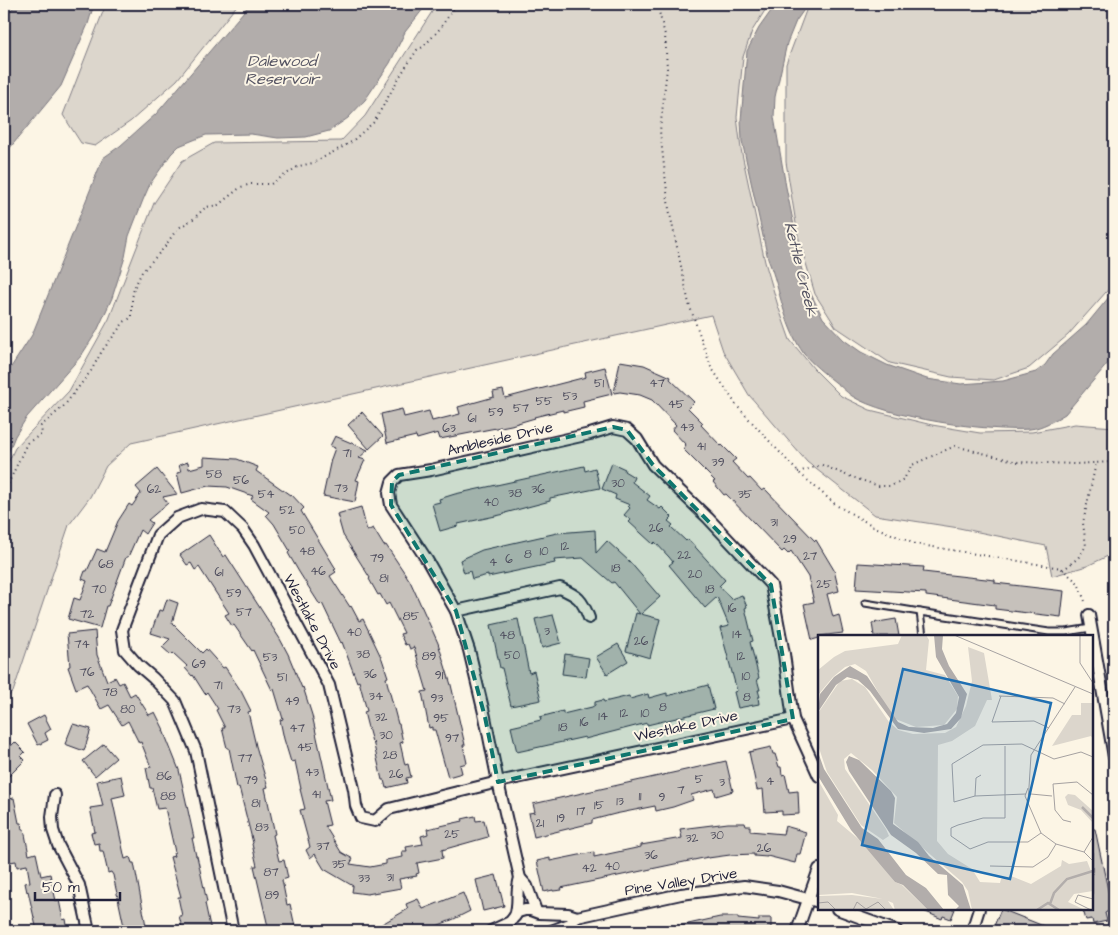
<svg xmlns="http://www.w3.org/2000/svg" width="1118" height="935" font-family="'Architects Daughter',sans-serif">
	<rect width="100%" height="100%" fill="#fcf5e5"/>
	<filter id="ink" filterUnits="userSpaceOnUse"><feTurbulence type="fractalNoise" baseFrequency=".02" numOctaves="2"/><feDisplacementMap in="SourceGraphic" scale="10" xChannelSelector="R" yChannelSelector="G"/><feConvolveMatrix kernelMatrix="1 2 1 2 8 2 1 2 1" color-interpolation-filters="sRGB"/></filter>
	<g filter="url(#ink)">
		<g fill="#dcd6cc" stroke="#7f7c84">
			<polygon points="106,4 238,4 177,80 131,121 95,146 81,143 63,115"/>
			<polygon points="437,4 769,4 752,31 743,57 737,117 741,149 765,262 778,306 790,340 814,369 841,396 870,410 932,425 980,433 1032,432 1075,424 1114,427 1114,553 1087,566 1052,576 1046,546 959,528 875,515 807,462 749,395 723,351 711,315 131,443 106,466 90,497 69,525 13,692 4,700 4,471 15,448 69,391 109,319 154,203 182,161 214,143 341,141 365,116"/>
			<polygon points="812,4 1114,4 1114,283 1068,335 1029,368 994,380 951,377 890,363 836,327 815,294 798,236 786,162 786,64 807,8"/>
		</g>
		<g fill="#b2adab" stroke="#78757e">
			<polygon points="15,4 94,4 88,24 61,86 4,155 4,22"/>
			<polygon points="250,4 427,4 405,32 390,63 365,100 348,118 329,131 306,137 278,138 251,134 206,135 179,146 171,154 150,184 143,200 129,236 125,257 112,298 97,331 81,356 27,417 15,436 4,463 4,378 32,335 103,158 120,146 156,114"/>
			<path d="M776,4h32l-12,17 -9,22 -12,54 -1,20 12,70 13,63v11l9,27 15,30 21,22 17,12 26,13 40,14 34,5 42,-3 33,-9 9,-7 8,-11 33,-29 28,-34v65l-49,58c-10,6 -23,14 -35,15 -40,3 -144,-11 -178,-33 -6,-4 -11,-10 -17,-14 -11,-9 -22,-17 -31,-28 -21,-30 -23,-63 -36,-95l-26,-118 -1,-21 6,-69 12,-23z"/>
		</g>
		<g fill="#c6c1bb" stroke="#22223b">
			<polygon points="620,361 644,365 671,377 670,379 694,402 688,408 703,423 701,425 721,446 722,445 736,459 732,462 748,479 750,478 762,491 765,489 815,541 816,540 834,570 839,591 827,594 833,617 839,615 843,633 819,636 819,638 812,640 804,604 814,602 808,577 791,551 788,554 784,550 782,552 726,494 724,495 713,482 715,481 683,449 686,445 672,430 676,425 652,400 640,395 620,392 614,393"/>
			<polygon points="605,367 612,394 583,401 584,407 563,412 563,410 534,417 535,418 511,425 440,439 438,433 417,439 416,436 387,443 381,414 402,409 404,417 429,411 432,421 460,414 458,407 494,397 493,392 503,390 505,398 586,377 585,372"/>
			<polygon points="362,412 383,436 369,449 348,425"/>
			<polygon points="335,436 368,450 359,458 365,460 356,480 359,481 355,502 323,496 331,459 335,448 330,446"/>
			<polygon points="204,457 237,459 258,467 256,471 290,495 291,494 304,508 301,511 336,569 334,570 336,572 330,576 350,607 351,606 359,621 363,619 382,659 388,677 386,678 398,724 399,724 403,742 400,743 405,765 408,764 411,777 406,778 407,783 386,788 384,780 382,780 373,741 372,742 367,724 364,712 367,711 359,681 357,682 342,642 341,643 322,603 320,605 299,572 288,553 290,551 274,524 266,515 269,512 251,499 253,496 227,487 208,486 182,493 177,473 181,472 179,465 188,462 189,469 204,465"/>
			<polygon points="612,463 625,469 624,471 634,477 632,482 650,496 647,500 660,509 662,507 672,517 668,521 673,525 671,527 686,541 688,539 725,580 719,586 731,599 742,595 747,607 745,608 753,641 750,642 759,678 757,679 760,690 758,690 760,697 758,697 759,704 738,708 734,692 737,691 720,628 729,626 717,597 705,608 669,565 673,562 669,557 655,542 653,544 629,522 631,520 624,515 630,508 628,506 630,505 615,499 616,495 602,489"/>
			<polygon points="584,466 585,471 595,468 600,488 550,498 550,501 505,513 505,514 458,524 458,526 440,531 432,504 440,502 439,499 455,494"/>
			<polygon points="157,469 177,494 163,497 168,503 148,520 152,523 145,534 140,530 128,557 126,557 108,606 106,606 100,628 68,619 74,598 80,600 87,581 82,579 85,571 87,571 97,549 105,552 118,521 129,504 132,506 141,493 136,487"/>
			<polygon points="361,507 367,531 373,528 384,546 386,545 410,581 438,643 451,685 465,745 463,745 467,763 460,765 462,773 448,777 435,730 432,730 432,727 429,728 422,692 427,691 414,647 410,649 408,644 405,645 400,634 404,633 389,603 386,605 380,594 378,595 369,579 370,578 343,535 337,514"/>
			<polygon points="595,530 596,553 607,541 629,561 660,597 641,614 660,619 650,658 626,651 636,613 640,614 614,582 612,583 583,558 554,560 555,563 488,577 488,575 472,579 470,571 464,573 460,560 482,550 557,533"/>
			<polygon points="209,535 223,557 226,555 280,639 288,654 302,688 303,687 312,715 331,800 324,801 330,825 325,826 341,852 353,859 350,864 370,867 386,864 386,860 403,857 402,851 407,851 406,847 423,844 421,836 428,834 427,829 463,821 462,819 475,816 476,821 484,820 488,837 442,850 443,858 417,863 419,873 416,874 417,876 399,879 401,888 367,894 352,892 353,886 324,869 315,854 310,858 306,850 310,847 300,810 305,809 300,789 301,789 295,761 291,762 284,739 280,720 283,719 274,689 272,690 253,650 252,651 234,625 232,626 225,615 229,613 199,567 195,570 191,563 187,565 180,555"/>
			<polygon points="858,563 924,567 923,572 995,580 995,583 1064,591 1061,617 995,609 995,605 926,596 926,593 856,589"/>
			<polygon points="167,599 178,603 172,623 202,653 206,649 223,668 225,667 241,691 251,711 248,712 256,746 268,787 265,788 275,834 273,835 279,861 284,860 288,878 282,880 287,905 290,904 296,931 269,931 254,866 257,866 252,844 253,843 239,787 237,788 229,748 227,748 222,728 225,728 216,710 218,709 207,692 205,694 193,675 192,676 185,668 187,666 173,653 171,655 162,647 170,639 151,633 159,610 163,611"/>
			<polygon points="553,615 561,643 542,648 535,619"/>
			<polygon points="518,619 529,673 534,671 541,700 511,706 502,668 500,668 491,625"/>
			<polygon points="896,619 899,636 874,636 872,623"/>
			<polygon points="95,631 97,655 107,681 115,677 119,684 123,682 130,696 135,693 149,715 155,712 164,730 163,730 179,770 182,783 194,838 192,838 196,856 197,856 207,902 205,903 211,931 183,931 179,916 182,916 178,897 181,897 170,857 174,856 173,853 175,852 165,808 157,809 152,788 150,788 146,768 151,767 141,742 139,743 128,721 122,725 109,705 101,709 87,684 76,689 68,667 70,666 67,634"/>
			<polygon points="618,644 628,661 607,674 596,657"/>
			<polygon points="565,654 589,658 586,677 562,674"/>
			<polygon points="708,685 714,709 647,725 647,723 585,739 585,737 517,752 511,727 541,720 540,717 563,711 563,714 592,707 595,705 595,702 603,700 604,702 629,696 630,699 648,694 649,698 667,693 667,696"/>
			<polygon points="44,715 51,729 45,733 48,740 38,745 27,724"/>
			<polygon points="73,724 91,729 84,751 65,744"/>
			<polygon points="15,742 25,752 21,756 25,760 4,781 4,753"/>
			<polygon points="104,744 116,758 95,776 83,761"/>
			<polygon points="771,747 773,754 775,754 779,767 781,767 782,775 785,774 789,792 798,791 799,814 782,815 782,811 765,812 763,789 757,790 749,752"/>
			<polygon points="726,761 733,791 716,796 714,789 691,795 693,800 673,807 656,811 655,806 615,814 592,820 592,823 534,837 529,813 535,812 533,804"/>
			<polygon points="121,776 125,795 112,798 125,859 130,857 132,863 134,863 147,931 125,931 113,875 111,872 108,873 103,851 100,851 99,843 94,844 91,833 95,832 90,808 103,806 97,781"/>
			<polygon points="14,798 19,823 21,823 22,829 24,829 29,855 36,853 41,876 50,874 56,901 59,900 63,920 66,919 68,931 37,931 28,891 27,892 25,883 30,882 27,865 17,867 16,861 10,862 6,844 4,844 4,800"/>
			<polygon points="728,823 745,823 746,826 750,826 750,831 783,834 785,826 806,832 800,854 797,854 795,863 767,856 767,857 754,856 754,854 730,855 708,858 708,857 561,888 562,890 553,891 553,890 544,892 537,861 550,858 550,861 594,852 594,857 641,847 641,845 682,838 680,829"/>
			<polygon points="1092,829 1095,829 1112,909 1105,913 1107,921 1093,924 1092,919 1086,920 1083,910 1092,909"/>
			<polygon points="496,875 504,906 483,911 476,880"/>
			<polygon points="463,893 470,911 454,919 424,931 375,931 383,926 382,924 408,909 406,904 418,899 423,909"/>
			<polygon points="919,909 955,909 951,919 943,916 942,919"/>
			<polygon points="1001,909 1056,931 992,931"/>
			<polygon points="720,917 738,917 738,919 759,921 759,918 771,918 771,931 671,931 670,928"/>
		</g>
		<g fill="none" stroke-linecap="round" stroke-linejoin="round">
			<g stroke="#22223b" stroke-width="9">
				<g id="lane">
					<polyline points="865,603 920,612"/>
					<polyline points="923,636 920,612 1049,632 1066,632 1091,628"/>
				</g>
			</g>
			<g stroke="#22223b" stroke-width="14">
				<g id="street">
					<path d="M456,611l104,-23c18,8 22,11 29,30"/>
					<polyline points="1089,615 1114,757"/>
					<polyline points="55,795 52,817 53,830 58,845 79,885 89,931"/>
					<polyline points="837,909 897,931"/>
					<polyline points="536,911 527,886 520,878 498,782 485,717 469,650 456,611 427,560 391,505 389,493 392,482 399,475 431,470 590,434 613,427 627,430 637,439 653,465 708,518 771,585 784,654 793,719 819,776"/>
					<path d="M515,916c5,-15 0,-24 5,-38"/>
					<polyline points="233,931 196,751 175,701 153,678 138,665 125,650 122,630 158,535 177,518 201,509 225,512 243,529 254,545 329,685 354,789 356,806 361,818 375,821 389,809 498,782 793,719"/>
					<polyline points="491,931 510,922 518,912 525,910 531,910 539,913 568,914 577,917 681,894 744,886 778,891 819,902"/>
					<polyline points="551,931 570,924 577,917"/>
					<polyline points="797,931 819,869"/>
					<polyline points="972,931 979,909"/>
				</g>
			</g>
			<g stroke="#22223b" stroke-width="2" stroke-dasharray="1 4" stroke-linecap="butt">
				<polyline points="657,4 665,35 667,68 660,131 669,209 689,304 711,367 737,406 798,472 836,505 875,527 915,544 1061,568 1078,583 1086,604"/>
				<polyline points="798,472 822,465 846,475 879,486 891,486 904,479 912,465 955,446 1018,462 1075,464 1114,462"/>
				<polyline points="4,493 27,443 42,434 41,426 64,406 91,371 102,351 124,322 132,317 132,299 134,288 142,272 163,249 177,229 193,219 206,207 218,205 241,187 251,184 271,184 299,166 313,163 350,143 374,122 400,76 417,50 423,47 438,31 457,4"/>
				<polyline points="1063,570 1078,558 1086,546 1083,523 1096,463"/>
			</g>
			<use href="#lane" stroke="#fcf5e5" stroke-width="5"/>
			<use href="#street" stroke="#fcf5e5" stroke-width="10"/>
		</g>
	</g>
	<path fill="#0f766e" fill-opacity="0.2" stroke="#0f766e" stroke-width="4" stroke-dasharray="10 6" stroke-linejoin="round" d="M613,427l14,3 26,35 118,120 22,134 -295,63 -13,-65 -29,-106 -65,-106 1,-23 7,-7z"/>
	<g text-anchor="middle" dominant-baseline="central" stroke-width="4" stroke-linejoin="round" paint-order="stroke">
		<g font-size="12" fill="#4b4a5b">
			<text x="599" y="383">51</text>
			<text x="657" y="383">47</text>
			<text x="570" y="396">53</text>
			<text x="544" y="401">55</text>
			<text x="676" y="404">45</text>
			<text x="521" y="408">57</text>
			<text x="496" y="412">59</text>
			<text x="472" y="418">61</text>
			<text x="687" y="427">43</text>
			<text x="449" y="428">63</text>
			<text x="701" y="446">41</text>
			<text x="347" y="453">71</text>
			<text x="718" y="462">39</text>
			<text x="214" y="474">58</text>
			<text x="241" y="480">56</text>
			<text x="618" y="483">30</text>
			<text x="341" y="488">73</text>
			<text x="154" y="489">62</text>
			<text x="538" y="489">36</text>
			<text x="515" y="493">38</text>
			<text x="266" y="494">54</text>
			<text x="745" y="494">35</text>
			<text x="491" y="502">40</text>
			<text x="287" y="510">52</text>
			<text x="774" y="522">31</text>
			<text x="656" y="528">26</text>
			<text x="297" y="530">50</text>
			<text x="790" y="539">29</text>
			<text x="565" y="546">12</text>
			<text x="307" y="551">48</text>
			<text x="544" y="551">10</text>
			<text x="528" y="554">8</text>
			<text x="684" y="555">22</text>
			<text x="810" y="556">27</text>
			<text x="377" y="558">79</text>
			<text x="509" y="559">6</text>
			<text x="493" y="562">4</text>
			<text x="106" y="564">68</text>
			<text x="616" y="568">18</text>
			<text x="318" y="571">46</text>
			<text x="219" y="572">61</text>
			<text x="695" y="574">20</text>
			<text x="384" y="578">81</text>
			<text x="824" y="584">25</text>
			<text x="99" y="589">70</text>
			<text x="710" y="589">18</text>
			<text x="234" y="593">59</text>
			<text x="732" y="608">16</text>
			<text x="244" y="612">57</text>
			<text x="87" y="614">72</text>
			<text x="411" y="616">85</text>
			<text x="547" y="631">3</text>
			<text x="354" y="632">40</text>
			<text x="737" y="634">14</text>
			<text x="507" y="635">48</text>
			<text x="641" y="641">26</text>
			<text x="82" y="644">74</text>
			<text x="363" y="654">38</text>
			<text x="512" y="655">50</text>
			<text x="429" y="656">89</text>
			<text x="741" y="656">12</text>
			<text x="270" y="657">53</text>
			<text x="199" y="664">69</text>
			<text x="87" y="672">76</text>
			<text x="370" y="674">36</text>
			<text x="439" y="675">91</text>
			<text x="746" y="676">10</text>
			<text x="282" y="677">51</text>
			<text x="218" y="685">71</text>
			<text x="110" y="692">78</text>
			<text x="376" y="696">34</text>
			<text x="747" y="697">8</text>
			<text x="437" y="698">93</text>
			<text x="292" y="701">49</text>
			<text x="663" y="707">8</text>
			<text x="128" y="709">80</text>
			<text x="234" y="709">73</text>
			<text x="624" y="713">12</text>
			<text x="645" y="713">10</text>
			<text x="603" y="716">14</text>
			<text x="381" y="717">32</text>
			<text x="441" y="718">95</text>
			<text x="584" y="722">16</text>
			<text x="563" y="727">18</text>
			<text x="297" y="728">47</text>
			<text x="386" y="735">30</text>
			<text x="452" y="738">97</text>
			<text x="305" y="747">45</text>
			<text x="390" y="755">28</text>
			<text x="245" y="758">77</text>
			<text x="312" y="772">43</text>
			<text x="396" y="774">26</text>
			<text x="164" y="776">86</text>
			<text x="699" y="779">5</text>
			<text x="251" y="780">79</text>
			<text x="770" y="781">4</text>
			<text x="722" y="782">3</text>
			<text x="681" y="790">7</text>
			<text x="316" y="794">41</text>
			<text x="168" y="796">88</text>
			<text x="640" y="796">11</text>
			<text x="662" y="797">9</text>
			<text x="620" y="801">13</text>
			<text x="256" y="803">81</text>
			<text x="599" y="805">15</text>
			<text x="581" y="811">17</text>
			<text x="561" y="818">19</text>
			<text x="540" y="823">21</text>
			<text x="262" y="827">83</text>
			<text x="452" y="834">25</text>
			<text x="717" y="835">30</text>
			<text x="692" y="838">32</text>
			<text x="323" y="846">37</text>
			<text x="764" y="848">26</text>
			<text x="651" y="855">36</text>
			<text x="339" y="864">35</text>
			<text x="612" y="866">40</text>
			<text x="589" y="868">42</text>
			<text x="271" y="872">87</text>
			<text x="390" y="877">31</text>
			<text x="364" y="878">33</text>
			<text x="272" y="895">89</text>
		</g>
		<g font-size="15" fill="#22223b" stroke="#fcf5e5">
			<text transform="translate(500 439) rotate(-13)">Ambleside Drive</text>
			<text transform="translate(312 622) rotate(62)">Westlake Drive</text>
			<text transform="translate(686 726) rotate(-12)">Westlake Drive</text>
			<text transform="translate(681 882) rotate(-9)">Pine Valley Drive</text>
		</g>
		<g font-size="16" font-style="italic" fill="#545362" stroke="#fcf5e5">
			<text x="282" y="61">Dalewood<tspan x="282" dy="18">Reservoir</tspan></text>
			<text transform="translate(801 269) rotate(76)">Kettle Creek</text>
		</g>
	</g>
	<g transform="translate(818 635)">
		<rect width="275" height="275" fill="#fcf5e5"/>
		<path d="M84,0h24l3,5 -3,30 19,5 13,21 -1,13 -13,16 -28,2 -23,-9 -27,-47 -11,-7 -10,3 -12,10 -15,18v-25l16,-13 11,-6 53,-7zM150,12l16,6 8,47h-5l-12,26 -23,15 -14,4 -1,96 11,13 24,15 8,13 20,1 1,-4 10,-3 20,8 30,-18 1,-6 7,4 18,-3 6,15v15l-19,3 -6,8 17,8h-113l-4,-19 -6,-9 -68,-59 3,-26 -25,-27 -21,-17 -7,6 1,10 41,60 3,7 -6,4 -22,-15 -34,-53 -9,-27v-32l22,-32 12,-2 13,8 24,35 9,8 15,4 32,-1 11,-6 10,-21 6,-25zM263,68h12v36l-2,-3 -39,10 20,-31h9zM0,145l20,35 -1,6 31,26 27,35 7,3 26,25h-33l-2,-7 -5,-2 6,9h-76l1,-14 33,-1 31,4 -31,-6 -34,2zM250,159l7,1 18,16v12l-12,-13 -13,-5 -3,-8z" fill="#dcd6cc"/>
		<path d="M116,0h9l-1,14 7,17 18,28 -6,24 -10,11 -27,4 -26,-4 -28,-38 -12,-11 -11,-3 -11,8 -18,27 2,-18 14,-17 16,-11 17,10 31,46 11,5 24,1 14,-4 9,-11 3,-16 -23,-40zM0,117l6,17 38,59 16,11 28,36 20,13 18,22h-16l-25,-25 -8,-3 -44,-52 -33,-54zM31,121l10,4 32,31 4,7 -2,26 25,18 11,14 34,29 8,25h-16l4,-4 -11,-11 -1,-20 -9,-1 -22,-21 -25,-18 -42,-64 -3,-9z" fill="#b2adab"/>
		<path fill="none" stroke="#b2adab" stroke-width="2.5" d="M264,172l11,11M232,269l4,-11 13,-14 26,-8M219,275l11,-7 11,7"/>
		<path fill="none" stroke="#a5a1a1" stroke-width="1" d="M136,0l139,59M262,0v28l13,20M181,61l54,2 12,6M183,61l-9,26 42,-1 15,7M187,111v72h-22l-25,7 -7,3v8l19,13 18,-7h40l13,-9M210,153l-3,8 16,37 15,11 28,8 9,9M208,159l-51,2 -21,6 -2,-38 31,-19 39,-1 32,15 27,-7 12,5M213,159l21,2M157,161l1,-18 5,-3M210,168l3,-48 44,-68M253,187l-8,-2 -8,-10 -2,-26 24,-2 16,13M266,217l9,-15M172,231l43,1 15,-10 8,-13M0,268l10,-1 8,8M35,275l4,-8 9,7 12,-7 8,8M273,275l-16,-8 3,-7 15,4"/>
		<path fill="#1f6fb2" fill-opacity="0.15" stroke="#1f6fb2" stroke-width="2.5" d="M85,34l148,34 -41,176 -148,-34z"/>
		<rect width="275" height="275" fill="none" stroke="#22223b" stroke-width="2.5"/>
	</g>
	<rect width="1118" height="935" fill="none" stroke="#fcf5e5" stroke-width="20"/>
	<rect x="10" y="10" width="1098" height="915" fill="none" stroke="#22223b" stroke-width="2" filter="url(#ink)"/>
	<path d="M35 892v8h85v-8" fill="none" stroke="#22223b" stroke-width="2.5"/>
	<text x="42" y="892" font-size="15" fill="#22223b" stroke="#fcf5e5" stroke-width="4" paint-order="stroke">50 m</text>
</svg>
